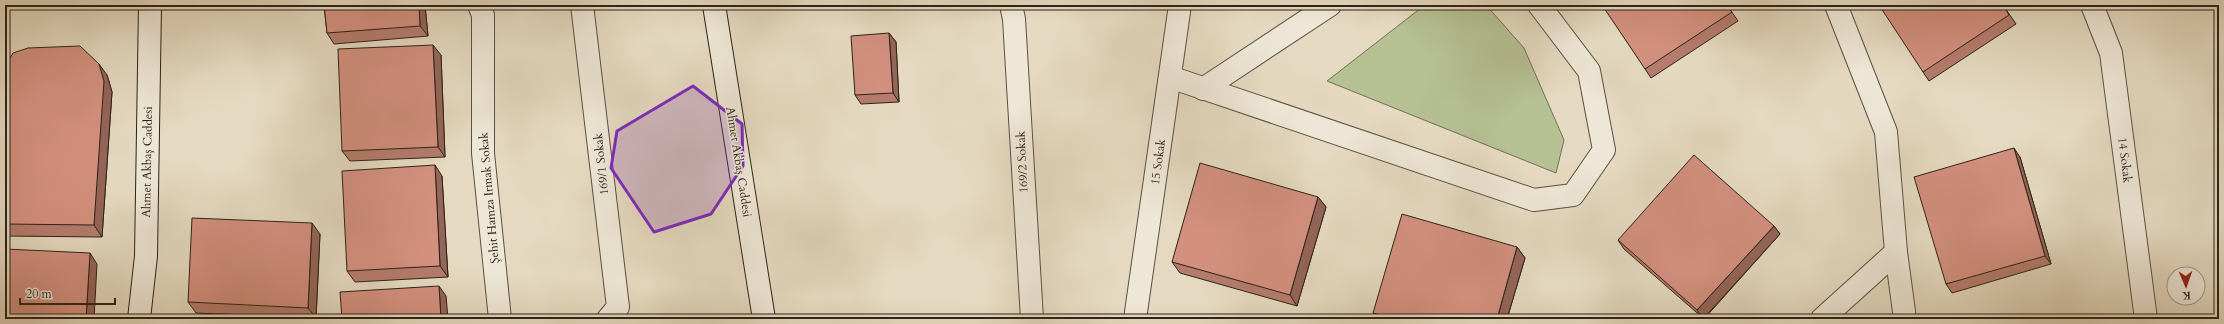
<svg xmlns="http://www.w3.org/2000/svg" width="2224" height="324" font-family="Cardo,serif">
	<rect width="100%" height="100%" fill="#e5dac1"/>
	<filter id="stains"><feTurbulence type="fractalNoise" baseFrequency=".005" numOctaves="4"/><feColorMatrix values="0 0 0 0 .2 0 0 0 0 .09 0 0 0 0 .02 0 0 0 .5 -.17"/></filter>
	<radialGradient id="worn" r=".72"><stop offset=".6" stop-color="#630" stop-opacity="0"/><stop offset="1" stop-color="#630" stop-opacity=".3"/></radialGradient>
	<polygon fill="#b5c093" stroke="#707156" points="1429,5 1486,5 1524,48 1564,140 1556,173 1327,81 1417,11"/>
	<g fill="none" stroke-linecap="round" stroke-linejoin="round">
		<g stroke="#5a5042" stroke-width="24">
			<g id="street">
				<polyline points="479,5 483,15 483,153 500,319"/>
				<polyline points="582,5 618,307 608,319"/>
				<polyline points="1011,5 1014,19 1032,319"/>
				<polyline points="1836,5 1886,132 1896,252 1905,319"/>
				<polyline points="2092,5 2111,53 2146,319"/>
				<polyline points="1170,77 1534,200 1573,195 1604,150 1589,71 1539,5"/>
				<polyline points="1203,89 1330,5"/>
				<polyline points="1135,319 1180,5"/>
				<polyline points="1822,319 1896,252"/>
			</g>
		</g>
		<g stroke="#2c2218" stroke-width="24">
			<g id="secondary">
				<polyline points="714,5 764,319"/>
				<polyline points="139,319 146,256 150,5"/>
			</g>
		</g>
		<use href="#street" stroke="#eee7d7" stroke-width="22"/>
		<use href="#secondary" stroke="#eee7d7" stroke-width="22"/>
	</g>
	<g fill="#b57c6d" stroke="#2c2218">
		<polygon points="199,5 217,5 202,8"/>
		<polygon points="324,5 425,5 428,36 334,44 327,33"/>
		<polygon points="847,5 868,5 849,8"/>
		<polygon points="1727,5 1738,21 1651,78 1645,69"/>
		<polygon points="2003,5 2016,24 1929,81 1923,72"/>
		<polygon points="889,33 896,42 899,102 861,104 855,95"/>
		<polygon points="441,55 445,157 350,161 342,151"/>
		<polygon points="5,67 107,75 112,92 102,237 5,236"/>
		<polygon points="2020,157 2051,264 1952,293 1946,284"/>
		<polygon points="442,176 448,277 355,282 347,271"/>
		<polygon points="1318,197 1326,207 1297,306 1180,273 1172,262"/>
		<polygon points="1774,226 1780,234 1704,319 1624,249 1618,240"/>
		<polygon points="320,234 316,318 196,313 188,302"/>
		<polygon points="1517,247 1525,258 1507,319 1378,319 1373,313"/>
	</g>
	<g fill="#946559" stroke="#2c2218">
		<polygon points="419,5 425,5 428,36 420,26"/>
		<polygon points="889,33 896,42 899,102 893,93"/>
		<polygon points="433,45 441,55 445,157 438,147"/>
		<polygon points="99,64 107,75 112,92 102,237 94,225"/>
		<polygon points="2014,148 2020,157 2051,264 2045,256"/>
		<polygon points="435,165 442,176 448,277 440,266"/>
		<polygon points="1318,197 1326,207 1297,306 1290,295"/>
		<polygon points="312,223 320,234 316,318 308,308"/>
		<polygon points="1774,226 1780,234 1703,319 1697,310"/>
		<polygon points="1517,247 1525,258 1507,319 1497,319"/>
		<polygon points="90,253 97,264 94,319 86,319"/>
		<polygon points="439,286 446,296 448,319 441,319"/>
	</g>
	<g fill="#d3907f" stroke="#2c2218">
		<polygon points="324,5 419,5 420,26 327,33"/>
		<polygon points="1602,5 1727,5 1732,12 1645,69"/>
		<polygon points="1879,5 2003,5 2009,15 1923,72"/>
		<polygon points="889,33 893,93 855,95 851,36"/>
		<polygon points="433,45 438,147 342,151 338,49"/>
		<polygon points="80,46 99,64 104,81 94,225 5,224 5,67 13,53 28,48"/>
		<polygon points="2014,148 2045,256 1946,284 1914,177"/>
		<polygon points="1694,155 1774,226 1697,310 1618,240"/>
		<polygon points="1200,163 1318,197 1290,295 1172,262"/>
		<polygon points="435,165 440,266 347,271 342,171"/>
		<polygon points="1402,214 1517,247 1497,319 1394,319 1373,313"/>
		<polygon points="192,218 312,223 308,308 188,302"/>
		<polygon points="5,249 90,253 86,319 5,319"/>
		<polygon points="439,286 441,319 342,319 340,292"/>
	</g>
	<path fill="#7b2cbf" fill-opacity="0.2" stroke="#7b2cbf" stroke-width="3" stroke-linejoin="round" d="M693,86l49,38 1,42 -32,48 -57,18 -43,-64 6,-37z"/>
	<g text-anchor="middle" dominant-baseline="central" stroke-width="3" stroke-linejoin="round" paint-order="stroke">
		<g font-size="12" fill="#2c2218" stroke="#eee7d7">
			<text transform="translate(2125 160) rotate(83)">14 Sokak</text>
			<text transform="translate(147 162) rotate(-89)">Ahmet Akbaş Caddesi</text>
			<text transform="translate(739 162) rotate(81)">Ahmet Akbaş Caddesi</text>
			<text transform="translate(1022 162) rotate(-93)">169/2 Sokak</text>
			<text transform="translate(1158 162) rotate(-82)">15 Sokak</text>
			<text transform="translate(601 164) rotate(-96)">169/1 Sokak</text>
			<text transform="translate(489 198) rotate(-95)">Şehit Hamza Irmak Sokak</text>
		</g>
	</g>
	<rect width="2224" height="324" fill="none" stroke="#e5dac1" stroke-width="20"/>
	<rect x="6" y="6" width="2212" height="312" fill="none" stroke="#2c2218" stroke-width="2"/>
	<rect x="10" y="10" width="2204" height="304" fill="none" stroke="#2c2218"/>
	<g transform="translate(2186 286) rotate(178)"><circle r="19" fill="#eee7d7" stroke="#a0988b"/>
	<path d="M0-3L7 15L0 10L-7 15Z" fill="#8f2418"/>
	<text y="-6" font-size="11" font-weight="bold" text-anchor="middle" fill="#2c2218">K</text>
	</g>
	<path d="M20 298v6h95v-6" fill="none" stroke="#2c2218" stroke-width="2"/>
	<text x="26" y="298" font-size="12" fill="#2c2218" stroke="#eee7d7" stroke-width="3" paint-order="stroke">20 m</text>
	<rect width="100%" height="100%" filter="url(#stains)"/>
	<rect width="100%" height="100%" fill="url(#worn)"/>
</svg>
